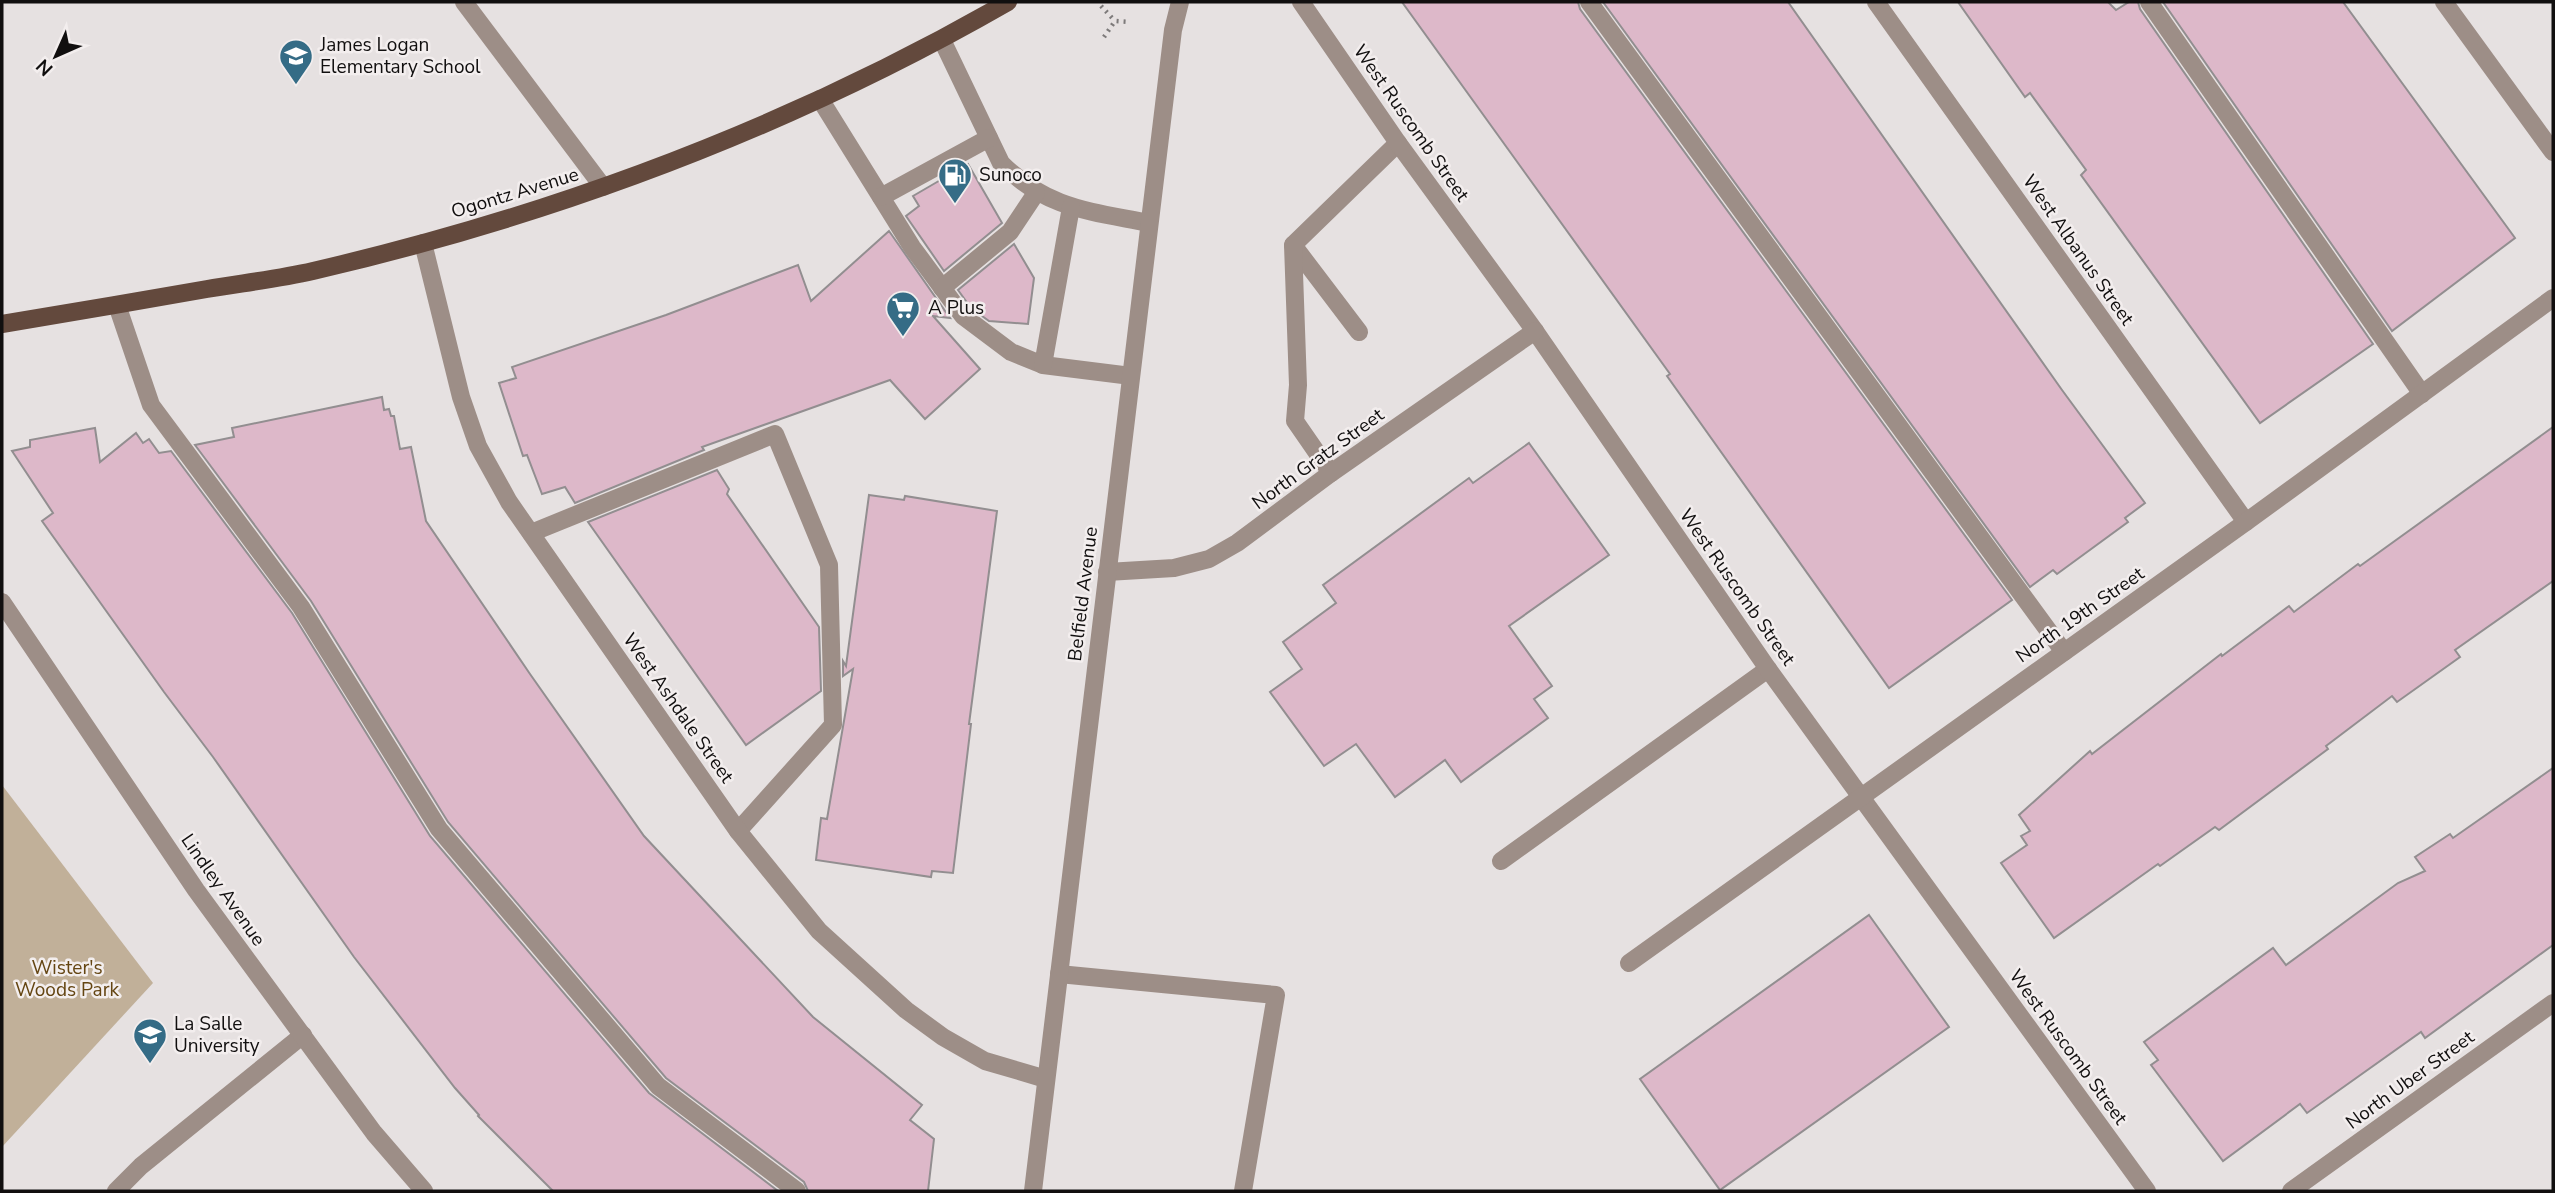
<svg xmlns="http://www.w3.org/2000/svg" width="2555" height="1193" font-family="'Nunito Sans',sans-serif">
	<rect width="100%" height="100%" fill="#e6e1e1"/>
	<polygon fill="#c1b099" points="2,785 153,983 2,1147"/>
	<g fill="#ddb8c9" stroke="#928e90" stroke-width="2">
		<polygon points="1402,2 1578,2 1580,9 2012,600 1889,688 1667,376 1670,374"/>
		<polygon points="1603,2 1788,2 2062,390 2145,503 2125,518 2128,522 2057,574 2053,570 2030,587"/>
		<polygon points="1958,2 2108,2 2116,10 2129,2 2138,2 2140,9 2373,344 2260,423 2081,175 2086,170 2030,93 2025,97"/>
		<polygon points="2163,2 2343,2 2515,238 2392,331"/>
		<polygon points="968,164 1002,223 944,271 906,216 919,206 913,196"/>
		<polygon points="889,231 950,318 933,316 980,369 925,419 890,380 702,447 704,450 575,503 565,487 542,494 527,455 523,456 499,383 516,378 512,367 666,315 798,265 811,301"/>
		<polygon points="1014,244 1034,278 1028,324 989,321 971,308 958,290"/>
		<polygon points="382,397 384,410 389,409 391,416 394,416 400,449 411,447 426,521 530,674 644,836 813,1017 922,1105 910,1120 934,1139 928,1191 808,1191 804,1182 666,1078 448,822 311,601 195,445 234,437 232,428"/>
		<polygon points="2553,427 2553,581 2455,650 2460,657 2397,702 2392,696 2326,746 2328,749 2219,830 2215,827 2160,866 2158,864 2054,938 2001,863 2027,845 2021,836 2030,831 2019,815 2090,751 2092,754 2221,654 2222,656 2289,606 2294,612 2358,564 2360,566"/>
		<polygon points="95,428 100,462 136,433 143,443 149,439 159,453 171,451 292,613 430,836 649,1093 778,1191 553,1191 478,1116 479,1115 455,1088 354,957 213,757 164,692 42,521 53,513 12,451 30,447 30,440"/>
		<polygon points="1529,443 1609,555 1509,626 1552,686 1534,699 1548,718 1461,782 1445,760 1395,797 1356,744 1324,766 1270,692 1302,669 1283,642 1336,603 1323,585 1469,478 1473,483"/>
		<polygon points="717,470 729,489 727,494 819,627 821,691 746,745 588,522"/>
		<polygon points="869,495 904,500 905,496 997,511 969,724 971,724 953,873 932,871 931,877 816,860 821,818 827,819 853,669 843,676 843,661 846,666"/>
		<polygon points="2553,768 2553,945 2425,1038 2421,1032 2307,1113 2300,1104 2223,1161 2151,1065 2158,1060 2144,1042 2273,948 2286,965 2398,883 2425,871 2415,857 2450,834 2453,838"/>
		<polygon points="1869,915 1949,1027 1720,1190 1640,1079"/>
	</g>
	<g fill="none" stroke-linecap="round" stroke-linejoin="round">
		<g stroke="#7d7a7a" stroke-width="4.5" stroke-dasharray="2 5" stroke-linecap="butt">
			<polyline points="1101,6 1115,21"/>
			<polyline points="1104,37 1115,21 1130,22"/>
		</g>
		<g stroke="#9d8e87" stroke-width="18">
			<polyline points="464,2 603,187"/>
			<polyline points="1589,2 2064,652"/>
			<polyline points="2149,2 2422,394"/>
			<path d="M942,40l59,123c46,46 88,48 148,60"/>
			<polyline points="820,99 912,247 963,316 1011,352 1043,365 1131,376"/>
			<polyline points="881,197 989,138"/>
			<polyline points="1293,245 1359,332"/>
			<polyline points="942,288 1010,232 1036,193"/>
			<polyline points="117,305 151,405 301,607 439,829 658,1086 797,1191"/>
			<polyline points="1043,365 1071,207"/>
			<polyline points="1331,473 1295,421 1298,385 1293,245 1398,143"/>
			<polyline points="531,533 775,434 829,565 833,725 738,831"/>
			<polyline points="1501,861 1768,669"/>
			<polyline points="1059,974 1276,995 1243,1191"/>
			<polyline points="116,1191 141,1166 303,1035"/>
		</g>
		<g stroke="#9d8e87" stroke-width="18">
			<polyline points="1301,2 1398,143 1535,331 1768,669 2147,1191"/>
			<polyline points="1876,2 2246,522"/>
			<polyline points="2444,2 2553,152"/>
			<polyline points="423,243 461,397 478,446 509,502 738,831 819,931 906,1010 943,1037 985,1061 1046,1079"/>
			<polyline points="1107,572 1174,568 1209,559 1237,543 1331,473 1535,331"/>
			<polyline points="2,602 196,890 374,1133 424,1191"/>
			<polyline points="1629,963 2246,522 2553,298"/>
			<polyline points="2291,1191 2553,1003"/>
		</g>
		<polyline stroke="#9d8e87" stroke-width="18" points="1033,1191 1173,30 1180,2"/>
		<path stroke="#63493d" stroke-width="18" d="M2,324c68,-11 137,-23 205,-35 35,-6 71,-10 106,-18 242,-56 479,-145 695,-269"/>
	</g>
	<defs>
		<g id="school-pin" transform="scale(1.75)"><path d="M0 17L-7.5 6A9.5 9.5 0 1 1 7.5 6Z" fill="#356c86" stroke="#f3eeee"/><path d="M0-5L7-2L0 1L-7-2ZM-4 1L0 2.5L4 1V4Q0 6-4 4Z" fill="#fff"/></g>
		<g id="fuel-pin" transform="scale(1.75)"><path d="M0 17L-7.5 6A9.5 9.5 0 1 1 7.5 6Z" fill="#356c86" stroke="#f3eeee"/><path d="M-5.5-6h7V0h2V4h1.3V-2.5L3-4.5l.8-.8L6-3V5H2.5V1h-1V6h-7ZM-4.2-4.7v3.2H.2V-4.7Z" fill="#fff"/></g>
		<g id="supermarket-pin" transform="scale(1.75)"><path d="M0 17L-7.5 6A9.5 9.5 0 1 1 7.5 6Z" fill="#356c86" stroke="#f3eeee"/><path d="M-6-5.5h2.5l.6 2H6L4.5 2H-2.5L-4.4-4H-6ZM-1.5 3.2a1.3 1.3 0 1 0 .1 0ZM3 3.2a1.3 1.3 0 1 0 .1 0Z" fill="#fff"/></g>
		<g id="university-pin" transform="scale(1.75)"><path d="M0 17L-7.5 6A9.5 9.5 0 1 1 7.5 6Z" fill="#356c86" stroke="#f3eeee"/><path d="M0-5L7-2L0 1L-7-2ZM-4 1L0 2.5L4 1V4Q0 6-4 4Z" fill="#fff"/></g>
	</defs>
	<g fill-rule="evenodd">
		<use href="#school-pin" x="296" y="56"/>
		<use href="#fuel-pin" x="955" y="175"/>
		<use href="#supermarket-pin" x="903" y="308"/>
		<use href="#university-pin" x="150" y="1035"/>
	</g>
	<g text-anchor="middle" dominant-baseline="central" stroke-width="5" stroke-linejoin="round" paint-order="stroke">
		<g font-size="19" fill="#110f0f" stroke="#f3eeee" text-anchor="start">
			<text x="320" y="45">James Logan<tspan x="320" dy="22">Elementary School</tspan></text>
			<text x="979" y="175">Sunoco</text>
			<text x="928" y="308">A Plus</text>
			<text x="174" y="1024">La Salle<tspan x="174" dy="22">University</tspan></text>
		</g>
		<g font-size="19" fill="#110f0f" stroke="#f3eeee">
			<text transform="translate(1411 123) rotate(55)">West Ruscomb Street</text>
			<text transform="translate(515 193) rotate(-17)">Ogontz Avenue</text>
			<text transform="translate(2078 250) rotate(55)">West Albanus Street</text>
			<text transform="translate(1318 459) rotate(-36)">North Gratz Street</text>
			<text transform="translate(1737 587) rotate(55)">West Ruscomb Street</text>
			<text transform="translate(1083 594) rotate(-83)">Belfield Avenue</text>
			<text transform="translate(2080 615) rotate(-35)">North 19th Street</text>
			<text transform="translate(678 708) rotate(55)">West Ashdale Street</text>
			<text transform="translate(223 890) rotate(55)">Lindley Avenue</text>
			<text transform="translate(2068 1047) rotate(54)">West Ruscomb Street</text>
			<text transform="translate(2410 1080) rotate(-36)">North Uber Street</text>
		</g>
		<g font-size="19" fill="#644512" stroke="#f3eeee">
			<text x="67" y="968">Wister's<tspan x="67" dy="22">Woods Park</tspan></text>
		</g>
	</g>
	<rect width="2555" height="1193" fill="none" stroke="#110f0f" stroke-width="7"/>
	<g transform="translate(56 56) rotate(225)" stroke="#f3eeee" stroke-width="5" paint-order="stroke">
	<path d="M0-5L12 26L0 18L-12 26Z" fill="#110f0f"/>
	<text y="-10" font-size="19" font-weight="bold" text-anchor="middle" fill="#110f0f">N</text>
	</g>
</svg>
